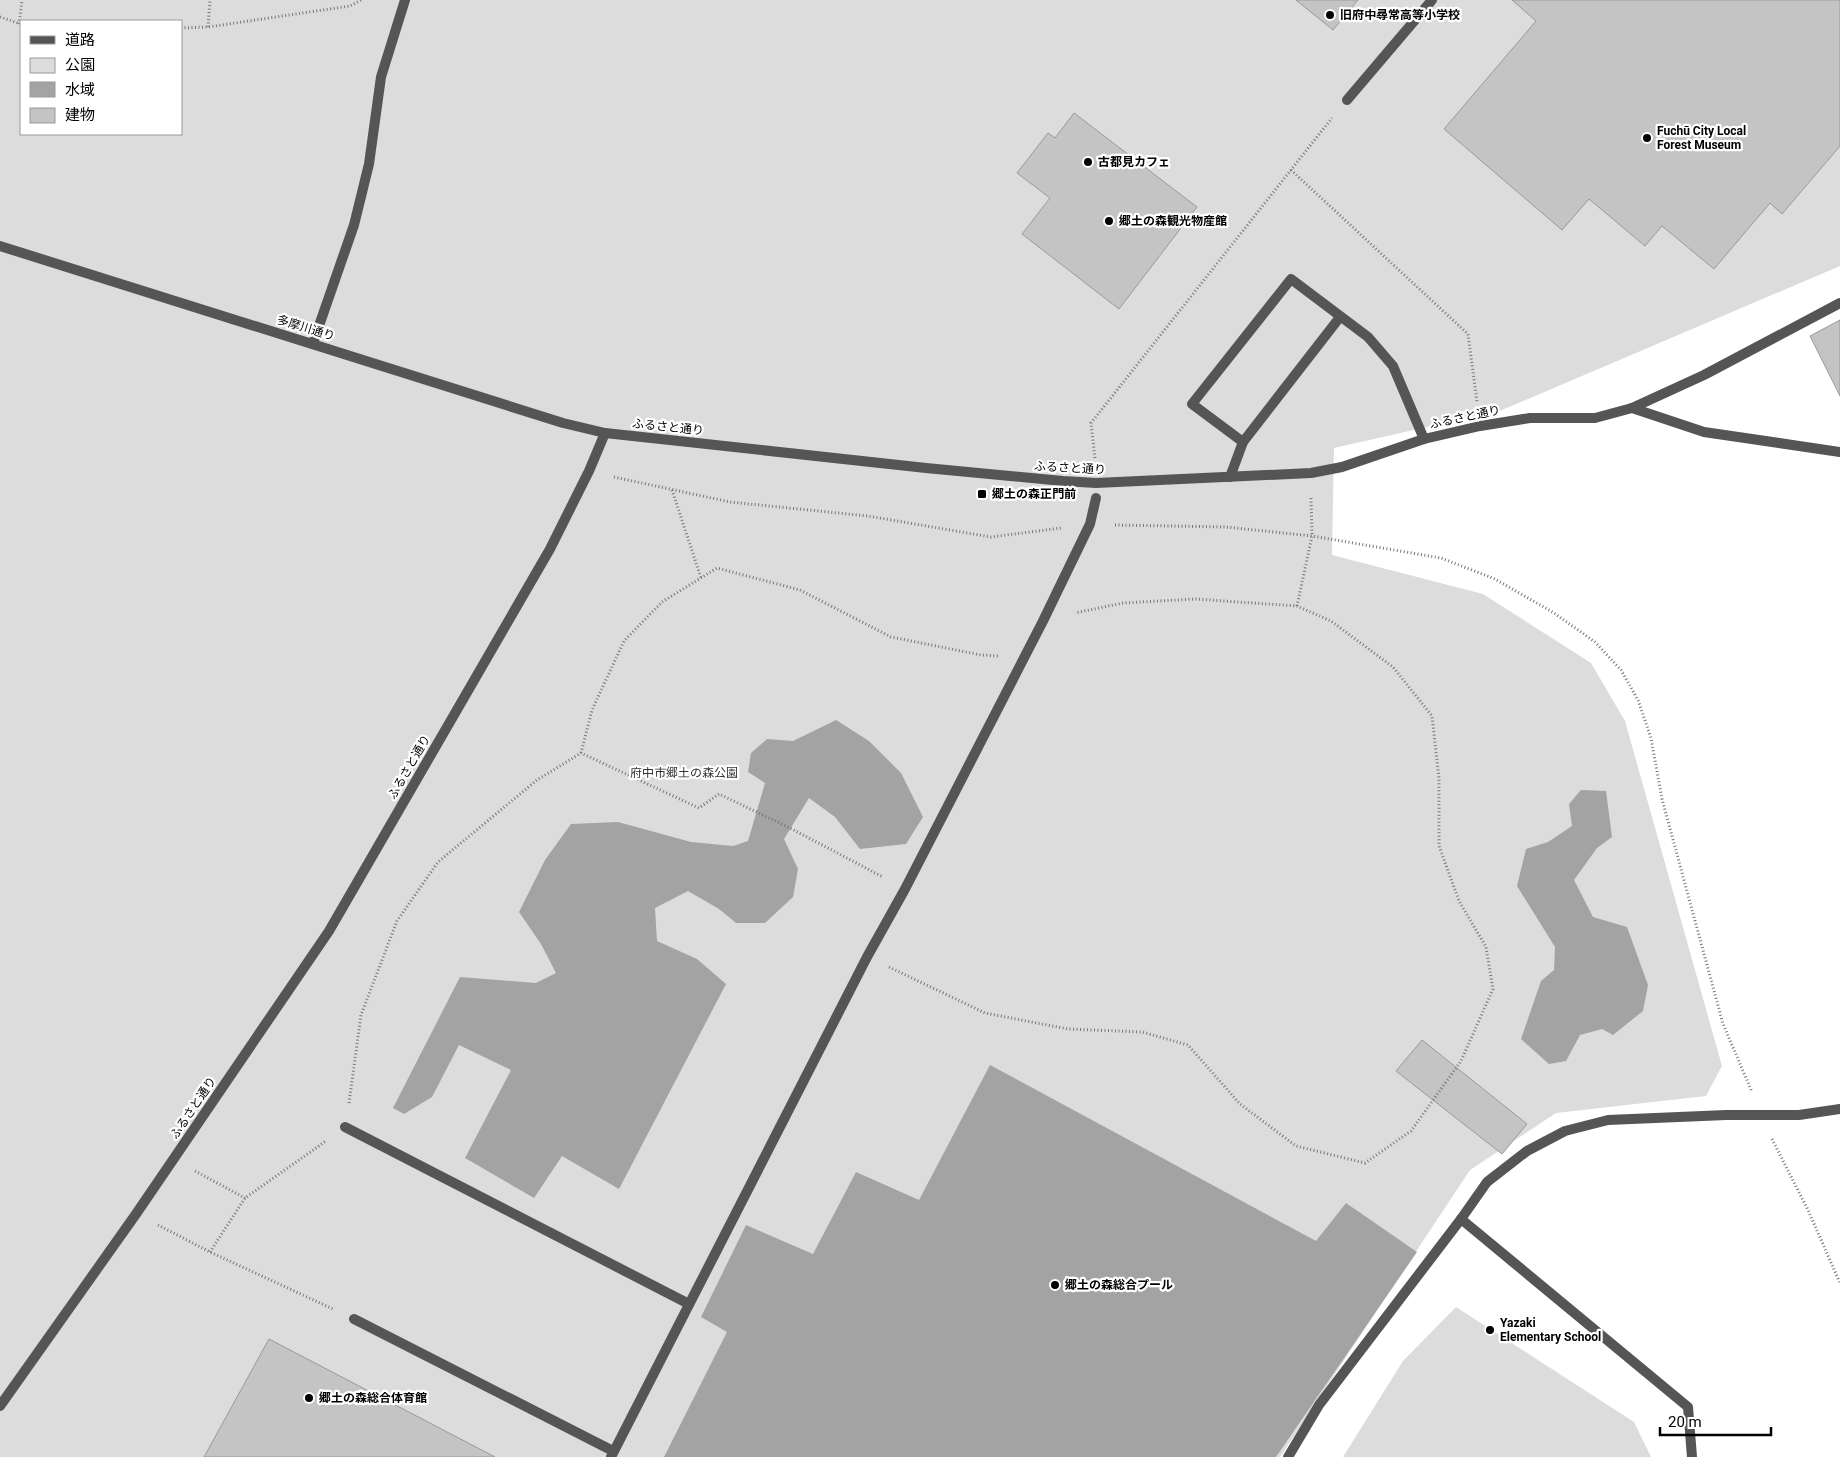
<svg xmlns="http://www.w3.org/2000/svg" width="1840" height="1457" font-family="Roboto,'Noto Sans JP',sans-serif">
	<rect width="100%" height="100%" fill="#fff"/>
	<g fill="#dcdcdc" fill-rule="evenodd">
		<path d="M0,0h1840v266l-338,144 -168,38 -2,107 151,39 108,69 34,58 97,345 -16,30 -150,17 -86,57 -190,287h-1280zM21,21h160v113h-160z"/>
		<polygon points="1456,1307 1634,1422 1651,1457 1343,1457 1403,1361"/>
	</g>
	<g fill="#a3a3a3">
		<polygon points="836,720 869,741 901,773 923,817 906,844 860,849 835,817 809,798 784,839 798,869 793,897 765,923 736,923 719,909 688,891 655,908 657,941 697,959 726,984 619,1189 562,1156 534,1198 465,1158 511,1070 459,1045 432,1097 404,1114 393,1108 460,977 536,983 556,973 541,944 519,912 545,860 571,824 618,822 691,842 733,846 748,841 765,783 748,772 751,753 767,739 793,741"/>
		<polygon points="1581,790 1606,791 1612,837 1597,848 1574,880 1593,917 1627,927 1648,985 1643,1011 1613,1035 1602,1029 1580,1035 1566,1061 1549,1064 1521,1039 1541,981 1554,970 1555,947 1517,886 1526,849 1548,842 1572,826 1569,804"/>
		<polygon points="990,1065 1316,1241 1346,1203 1417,1252 1276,1457 664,1457 727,1332 701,1317 746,1225 813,1254 856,1172 919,1200"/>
	</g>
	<g fill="#c4c4c4" stroke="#999">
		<polygon points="1296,0 1358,0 1333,30"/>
		<polygon points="1512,0 1840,0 1840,146 1782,214 1770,203 1714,269 1662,226 1645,246 1589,199 1562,230 1444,129 1536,21"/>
		<polygon points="1074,113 1197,207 1119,309 1022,234 1050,198 1017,173 1048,133 1055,138"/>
		<polygon points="1840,320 1840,396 1810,336"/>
		<polygon points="1422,1040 1527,1124 1502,1154 1396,1071"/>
		<polygon points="269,1339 495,1457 204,1457"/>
	</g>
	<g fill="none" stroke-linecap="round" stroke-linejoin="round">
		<g stroke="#777" stroke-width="3" stroke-dasharray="1 2.5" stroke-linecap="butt">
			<polyline points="0,17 21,24"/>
			<polyline points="19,24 22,0"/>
			<polyline points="208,27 210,0"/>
			<polyline points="181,28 208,27 350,6 361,0"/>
			<polyline points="1291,170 1468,334 1477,402"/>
			<polyline points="1095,458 1091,423 1332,118"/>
			<polyline points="614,477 730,502 868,516 991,537 1061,528"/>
			<polyline points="672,490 701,578"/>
			<polyline points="1115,525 1226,527 1312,536 1441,558 1495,579 1554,613 1595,642 1621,670 1638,700 1651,738 1662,799 1723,1024 1752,1092"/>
			<polyline points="1297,606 1312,536 1311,498"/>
			<polyline points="581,753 592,710 624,641 662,602 717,568 800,590 891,637 981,655 999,656"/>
			<polyline points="889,967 985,1013 1068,1029 1142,1032 1188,1045 1240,1104 1296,1146 1365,1163 1411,1131 1461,1061 1493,989 1486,947 1459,901 1439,846 1439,779 1432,716 1393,667 1331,621 1297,606 1195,599 1123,603 1075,613"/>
			<polyline points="349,1103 361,1015 397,921 438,862 537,780 581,753 699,808 719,794 786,826 883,877"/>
			<polyline points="1772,1139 1808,1210 1840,1283"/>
			<polyline points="195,1171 245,1198"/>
			<polyline points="158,1225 210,1252 333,1309"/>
			<polyline points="210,1252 245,1198 326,1141"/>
		</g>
		<g stroke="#555" stroke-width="10">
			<polyline points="1243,442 1192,404 1291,279 1368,337 1393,366 1424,439"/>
			<polyline points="1230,477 1243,442 1340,317"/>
		</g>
		<g stroke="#555" stroke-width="10">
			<polyline points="1347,100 1432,0"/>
			<polyline points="313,343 354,225 369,164 381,77 405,0"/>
			<polyline points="345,1127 689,1304"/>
			<polyline points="354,1319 613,1451"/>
			<polyline points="611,1457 867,957 905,889 1043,621 1090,524 1096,498"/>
		</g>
		<g stroke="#555" stroke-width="10">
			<polyline points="1632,408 1704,375 1840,303"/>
			<polyline points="1632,408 1704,432 1840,452"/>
			<polyline points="1461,1219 1688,1407 1692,1457"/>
			<polyline points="1288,1457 1319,1405 1461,1219 1487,1182 1527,1151 1565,1131 1608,1120 1726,1115 1799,1115 1840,1109"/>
		</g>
		<g stroke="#555" stroke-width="10">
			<polyline points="0,246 563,423 605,433 926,468 1063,481 1096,483 1311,473 1342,467 1424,439 1480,426 1530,418 1595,418 1632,408"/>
			<polyline points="0,1406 136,1214 329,931 550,549 589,471 605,433"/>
		</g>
	</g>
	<g fill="#000" stroke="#fff" stroke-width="2">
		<circle cx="1330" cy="15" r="5"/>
		<circle cx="1647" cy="138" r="5"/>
		<circle cx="1088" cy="162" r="5"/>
		<circle cx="1109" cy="221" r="5"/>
		<rect x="977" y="489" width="10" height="10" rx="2.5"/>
		<circle cx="1055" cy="1285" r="5"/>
		<circle cx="1490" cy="1330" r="5"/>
		<circle cx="309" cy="1398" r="5"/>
	</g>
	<g text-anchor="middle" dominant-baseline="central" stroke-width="4.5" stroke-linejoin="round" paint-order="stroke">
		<g font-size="12" font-weight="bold" fill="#000" stroke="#fff" text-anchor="start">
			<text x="1340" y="15">旧府中尋常高等小学校</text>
			<text x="1657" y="131">Fuchū City Local<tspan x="1657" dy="14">Forest Museum</tspan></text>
			<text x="1098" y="162">古都見カフェ</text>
			<text x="1119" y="221">郷土の森観光物産館</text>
			<text x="992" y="494">郷土の森正門前</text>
			<text x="1065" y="1285">郷土の森総合プール</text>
			<text x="1500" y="1323">Yazaki<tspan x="1500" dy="14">Elementary School</tspan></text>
			<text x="319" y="1398">郷土の森総合体育館</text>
		</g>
		<g font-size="12" fill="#000" stroke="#fff">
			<text transform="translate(306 328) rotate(17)">多摩川通り</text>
			<text transform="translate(1465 417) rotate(-12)">ふるさと通り</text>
			<text transform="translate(668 427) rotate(6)">ふるさと通り</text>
			<text transform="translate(1070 468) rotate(3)">ふるさと通り</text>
			<text transform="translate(409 767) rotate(-60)">ふるさと通り</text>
			<text transform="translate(193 1108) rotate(-56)">ふるさと通り</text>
		</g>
		<g font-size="12" fill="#333" stroke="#fff">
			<text x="684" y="773">府中市郷土の森公園</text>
		</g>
	</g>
	<rect x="20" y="20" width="162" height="115" fill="#ffffff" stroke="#999999"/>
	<rect x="30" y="36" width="25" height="8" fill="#555555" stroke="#999999"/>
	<text x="65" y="45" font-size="15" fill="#000000">道路</text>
	<rect x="30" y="58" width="25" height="15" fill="#dcdcdc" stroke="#999999"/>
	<text x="65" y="70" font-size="15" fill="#000000">公園</text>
	<rect x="30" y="82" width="25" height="15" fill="#a3a3a3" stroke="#999999"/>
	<text x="65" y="95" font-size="15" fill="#000000">水域</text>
	<rect x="30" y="108" width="25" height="15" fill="#c4c4c4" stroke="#999999"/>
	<text x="65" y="120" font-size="15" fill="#000000">建物</text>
	<path d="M1660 1427v8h111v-8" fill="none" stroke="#000000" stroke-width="2.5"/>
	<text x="1668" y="1427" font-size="15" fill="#000000" stroke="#ffffff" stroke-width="4" paint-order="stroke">20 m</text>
</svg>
